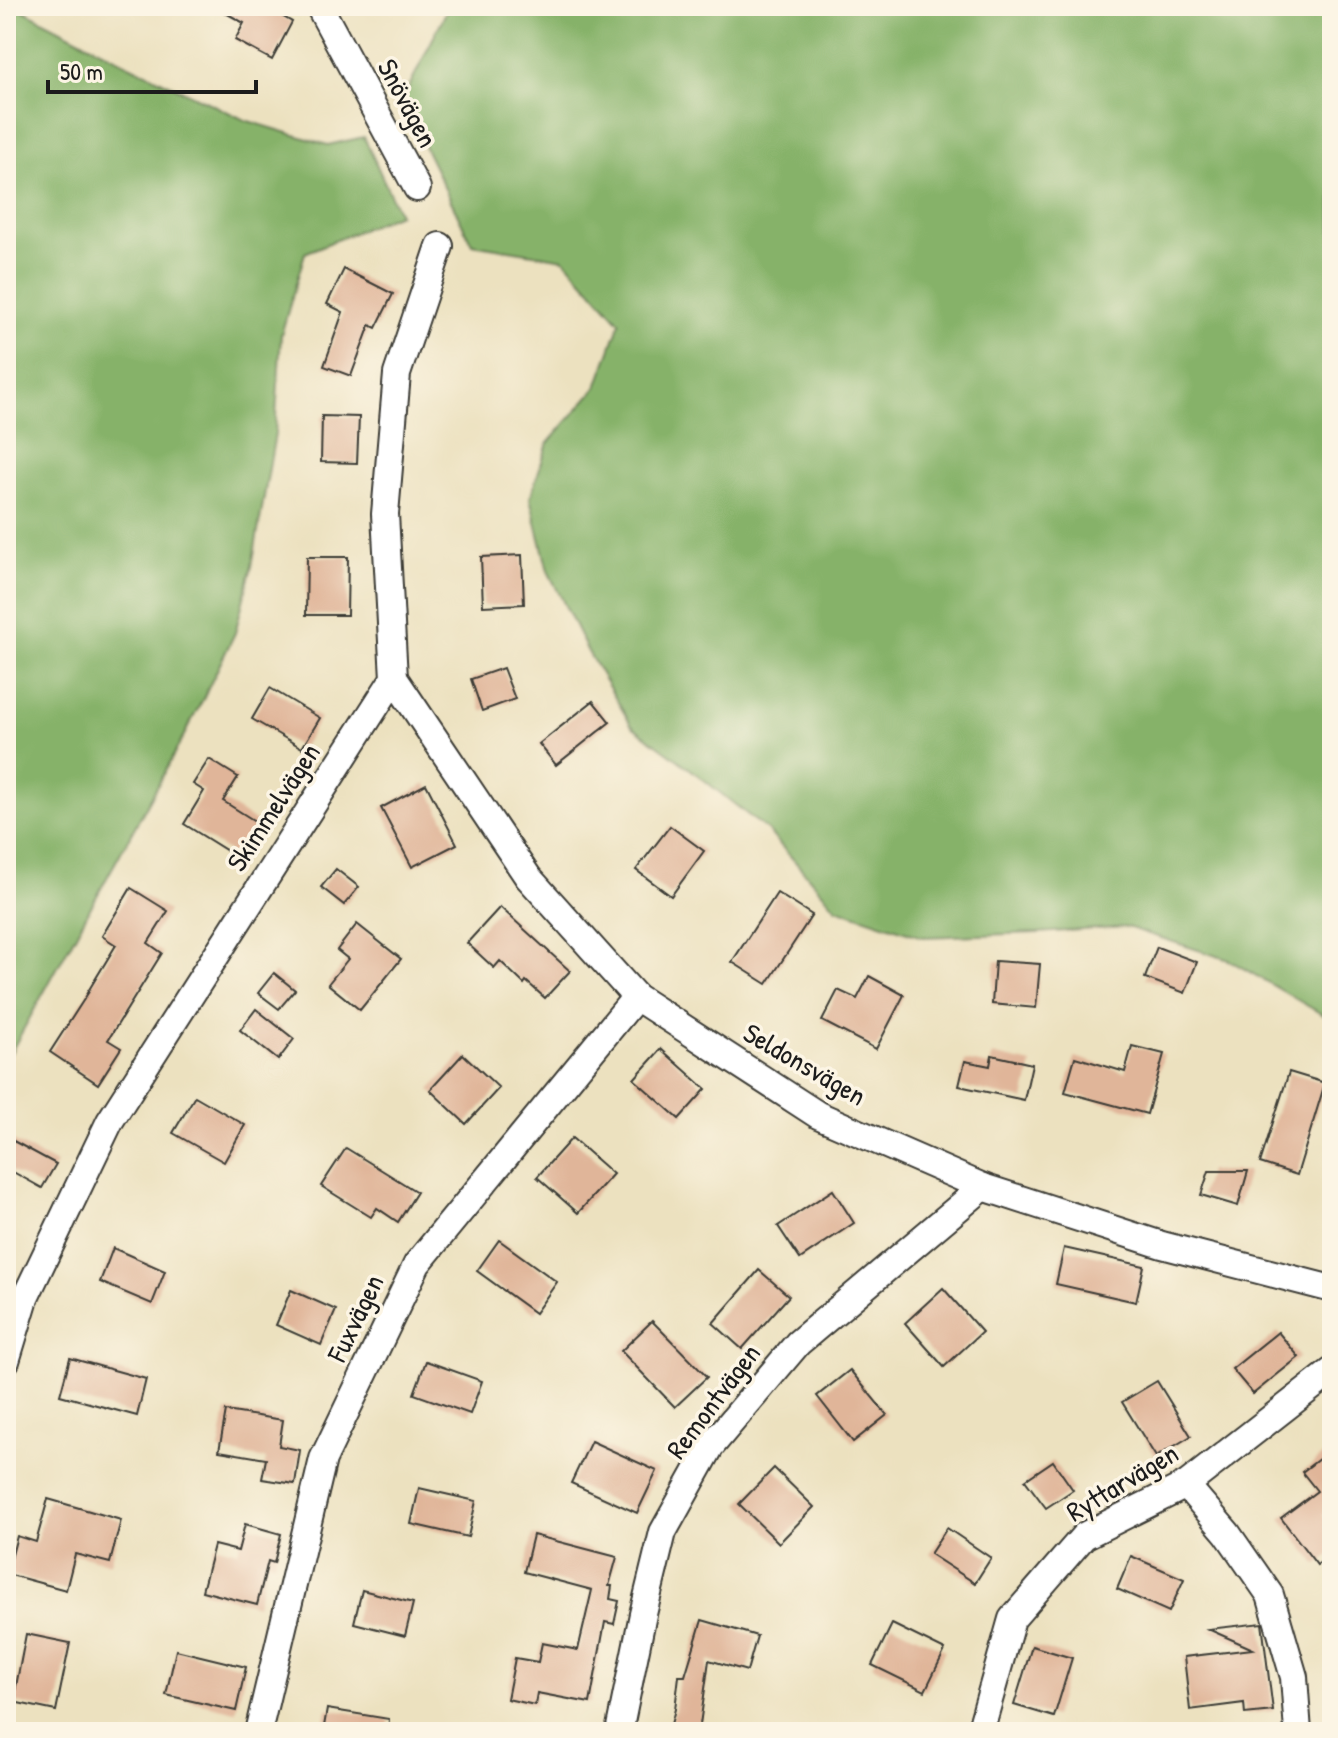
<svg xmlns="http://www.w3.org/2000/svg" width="1338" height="1738" font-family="'Patrick Hand',sans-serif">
	<rect width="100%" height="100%" fill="#fcf5e5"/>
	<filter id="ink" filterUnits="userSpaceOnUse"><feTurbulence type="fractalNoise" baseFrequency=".0125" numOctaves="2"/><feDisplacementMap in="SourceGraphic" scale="16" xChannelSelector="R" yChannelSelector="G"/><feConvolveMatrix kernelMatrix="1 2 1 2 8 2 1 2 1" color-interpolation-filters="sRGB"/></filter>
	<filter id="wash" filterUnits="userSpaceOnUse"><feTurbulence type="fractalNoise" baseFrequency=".006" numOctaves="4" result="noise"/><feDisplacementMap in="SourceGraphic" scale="32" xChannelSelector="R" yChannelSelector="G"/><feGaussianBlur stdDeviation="1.8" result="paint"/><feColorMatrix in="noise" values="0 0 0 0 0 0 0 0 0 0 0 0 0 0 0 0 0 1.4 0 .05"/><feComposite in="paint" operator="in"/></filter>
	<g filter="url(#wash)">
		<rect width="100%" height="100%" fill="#ece1bf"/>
		<g fill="#86b269" stroke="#516742" stroke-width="2">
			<polygon points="6,6 15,6 129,65 245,120 328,145 364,137 399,214 305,253 281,335 275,434 252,566 235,633 203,699 158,785 6,1061"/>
			<polygon points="449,6 1332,6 1332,1020 1229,960 1127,927 1037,933 922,937 836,908 768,831 689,768 632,726 588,652 548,571 530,498 548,443 597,387 620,322 564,259 472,244 402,101"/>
		</g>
		<g id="blocks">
			<g fill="#e0b599">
				<polygon points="213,6 264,6 292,22 272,60 235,40 244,23"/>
				<polygon points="344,269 393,294 376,328 370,325 351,376 324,366 343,312 327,304"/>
				<polygon points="322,416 359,417 357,463 321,462"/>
				<polygon points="522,555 524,604 483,606 481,557"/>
				<polygon points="307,557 348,557 347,615 306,615"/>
				<polygon points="503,668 515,699 482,711 471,679"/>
				<polygon points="270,688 320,718 302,748 252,719"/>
				<polygon points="593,701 610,722 556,765 539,744"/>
				<polygon points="209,759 238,777 223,801 258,823 237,857 184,824 204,791 193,784"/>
				<polygon points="426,784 457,844 412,867 381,808"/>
				<polygon points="670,826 704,851 671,896 636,870"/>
				<polygon points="336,869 359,887 344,905 321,887"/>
				<polygon points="131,888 168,911 148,943 162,953 108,1040 121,1048 98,1084 50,1052 88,993 87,993 116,945 102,936"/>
				<polygon points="777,893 812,915 767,984 732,962"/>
				<polygon points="500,907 570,971 545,998 526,981 524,984 500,961 494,968 467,943"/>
				<polygon points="357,924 401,959 360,1010 328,984 348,959 337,950"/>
				<polygon points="1157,947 1197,962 1185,993 1145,978"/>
				<polygon points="995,961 1040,964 1036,1008 992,1004"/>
				<polygon points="274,973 295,990 279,1009 258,993"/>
				<polygon points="869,976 904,995 876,1049 822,1021 838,990 857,999"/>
				<polygon points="256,1009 294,1039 278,1060 240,1030"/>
				<polygon points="1132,1046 1164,1054 1147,1114 1065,1092 1075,1057 1125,1072"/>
				<polygon points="661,1049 706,1089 679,1119 634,1079"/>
				<polygon points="463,1054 499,1088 466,1124 430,1090"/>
				<polygon points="992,1055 1032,1064 1024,1100 959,1086 965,1061 990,1066"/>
				<polygon points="1289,1072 1325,1083 1297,1175 1260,1163"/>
				<polygon points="195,1096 245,1125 224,1162 173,1133"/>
				<polygon points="6,1137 56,1164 42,1188 6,1168"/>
				<polygon points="572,1138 613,1174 578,1213 537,1177"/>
				<polygon points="346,1148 417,1192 398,1222 377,1208 371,1217 321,1186"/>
				<polygon points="1209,1171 1248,1171 1238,1206 1201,1195"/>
				<polygon points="833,1190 854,1223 800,1259 778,1226"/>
				<polygon points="499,1240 557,1282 535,1313 477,1271"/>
				<polygon points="113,1248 165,1271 152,1304 100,1282"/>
				<polygon points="1064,1248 1144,1266 1136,1302 1056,1284"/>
				<polygon points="759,1270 789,1296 742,1349 713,1323"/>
				<polygon points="943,1288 982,1332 944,1367 905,1323"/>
				<polygon points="291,1290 336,1310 321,1345 276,1325"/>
				<polygon points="652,1321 707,1377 675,1407 621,1351"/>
				<polygon points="1278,1332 1299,1357 1253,1394 1232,1369"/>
				<polygon points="70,1358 146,1379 137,1416 60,1395"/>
				<polygon points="426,1361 482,1381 470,1414 414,1394"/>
				<polygon points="850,1370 887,1415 853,1442 817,1396"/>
				<polygon points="1157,1381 1191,1436 1156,1457 1122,1402"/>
				<polygon points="226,1411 283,1420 279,1446 300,1450 295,1484 262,1479 266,1459 219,1451"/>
				<polygon points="591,1441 657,1471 637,1513 571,1483"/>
				<polygon points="1332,1449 1332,1510 1331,1509 1323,1515 1332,1528 1332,1553 1317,1565 1281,1518 1317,1491 1302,1472"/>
				<polygon points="1053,1461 1073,1490 1046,1508 1025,1480"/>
				<polygon points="774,1468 814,1507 779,1543 739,1504"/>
				<polygon points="419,1488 476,1501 468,1537 411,1524"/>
				<polygon points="48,1499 121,1520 110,1563 75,1554 66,1590 7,1574 17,1536 36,1542"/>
				<polygon points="245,1524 281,1534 274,1563 268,1561 257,1605 202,1591 214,1545 238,1551"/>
				<polygon points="947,1528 991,1558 975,1583 930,1554"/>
				<polygon points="533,1535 617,1557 609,1586 612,1586 610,1599 619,1601 614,1624 605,1622 590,1703 537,1693 535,1705 507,1699 515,1658 538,1662 542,1643 578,1650 592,1590 524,1572"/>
				<polygon points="1131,1556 1184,1579 1169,1612 1117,1589"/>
				<polygon points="362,1590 413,1603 405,1636 354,1623"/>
				<polygon points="702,1620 757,1636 747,1671 709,1660 699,1732 669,1732 675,1709 679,1676 685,1676"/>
				<polygon points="1262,1623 1273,1711 1245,1714 1244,1703 1190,1710 1184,1657 1253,1649 1208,1629"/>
				<polygon points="892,1624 945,1650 925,1691 872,1665"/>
				<polygon points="26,1634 70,1643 56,1711 13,1702"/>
				<polygon points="1032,1646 1072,1658 1054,1717 1014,1705"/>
				<polygon points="176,1650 246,1667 236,1711 166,1695"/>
				<polygon points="327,1709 389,1719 388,1732 323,1732"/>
			</g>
		</g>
	</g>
	<g filter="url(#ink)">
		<use href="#blocks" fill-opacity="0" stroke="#3b3a34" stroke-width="2"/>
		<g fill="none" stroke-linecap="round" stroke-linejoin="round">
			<g stroke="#3b3a34" stroke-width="30">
				<g id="street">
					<polyline points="319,6 417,188"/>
					<polyline points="394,678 528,877 636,997 818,1115 983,1187 1162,1245 1332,1289"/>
					<polyline points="6,1361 25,1298 110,1121 394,678 385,514 397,374 440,246"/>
					<polyline points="1186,1485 1227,1533 1270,1595 1294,1677 1298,1732"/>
					<polyline points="258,1732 323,1459 417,1264 636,997"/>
					<polyline points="619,1732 643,1614 663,1532 711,1446 798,1343 983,1187"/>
					<polyline points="980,1732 1012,1619 1084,1536 1186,1485 1332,1371"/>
				</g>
			</g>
			<use href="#street" stroke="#fff" stroke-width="26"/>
		</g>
	</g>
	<g text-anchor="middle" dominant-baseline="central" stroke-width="7" stroke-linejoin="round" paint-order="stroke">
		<g font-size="28" fill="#1c1c1c" stroke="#fcf5e5">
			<text transform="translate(408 103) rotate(62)">Snövägen</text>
			<text transform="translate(273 807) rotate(-57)">Skimmelvägen</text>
			<text transform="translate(805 1064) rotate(30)">Seldonsvägen</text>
			<text transform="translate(355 1318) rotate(-64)">Fuxvägen</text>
			<text transform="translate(713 1401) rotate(-53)">Remontvägen</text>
			<text transform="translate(1122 1482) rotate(-31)">Ryttarvägen</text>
		</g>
	</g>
	<rect width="1338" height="1738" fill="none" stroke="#fcf5e5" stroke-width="32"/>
	<path d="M48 80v12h208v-12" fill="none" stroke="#1c1c1c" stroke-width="4"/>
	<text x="60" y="80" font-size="24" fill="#1c1c1c" stroke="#fcf5e5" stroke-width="6" paint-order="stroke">50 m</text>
</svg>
